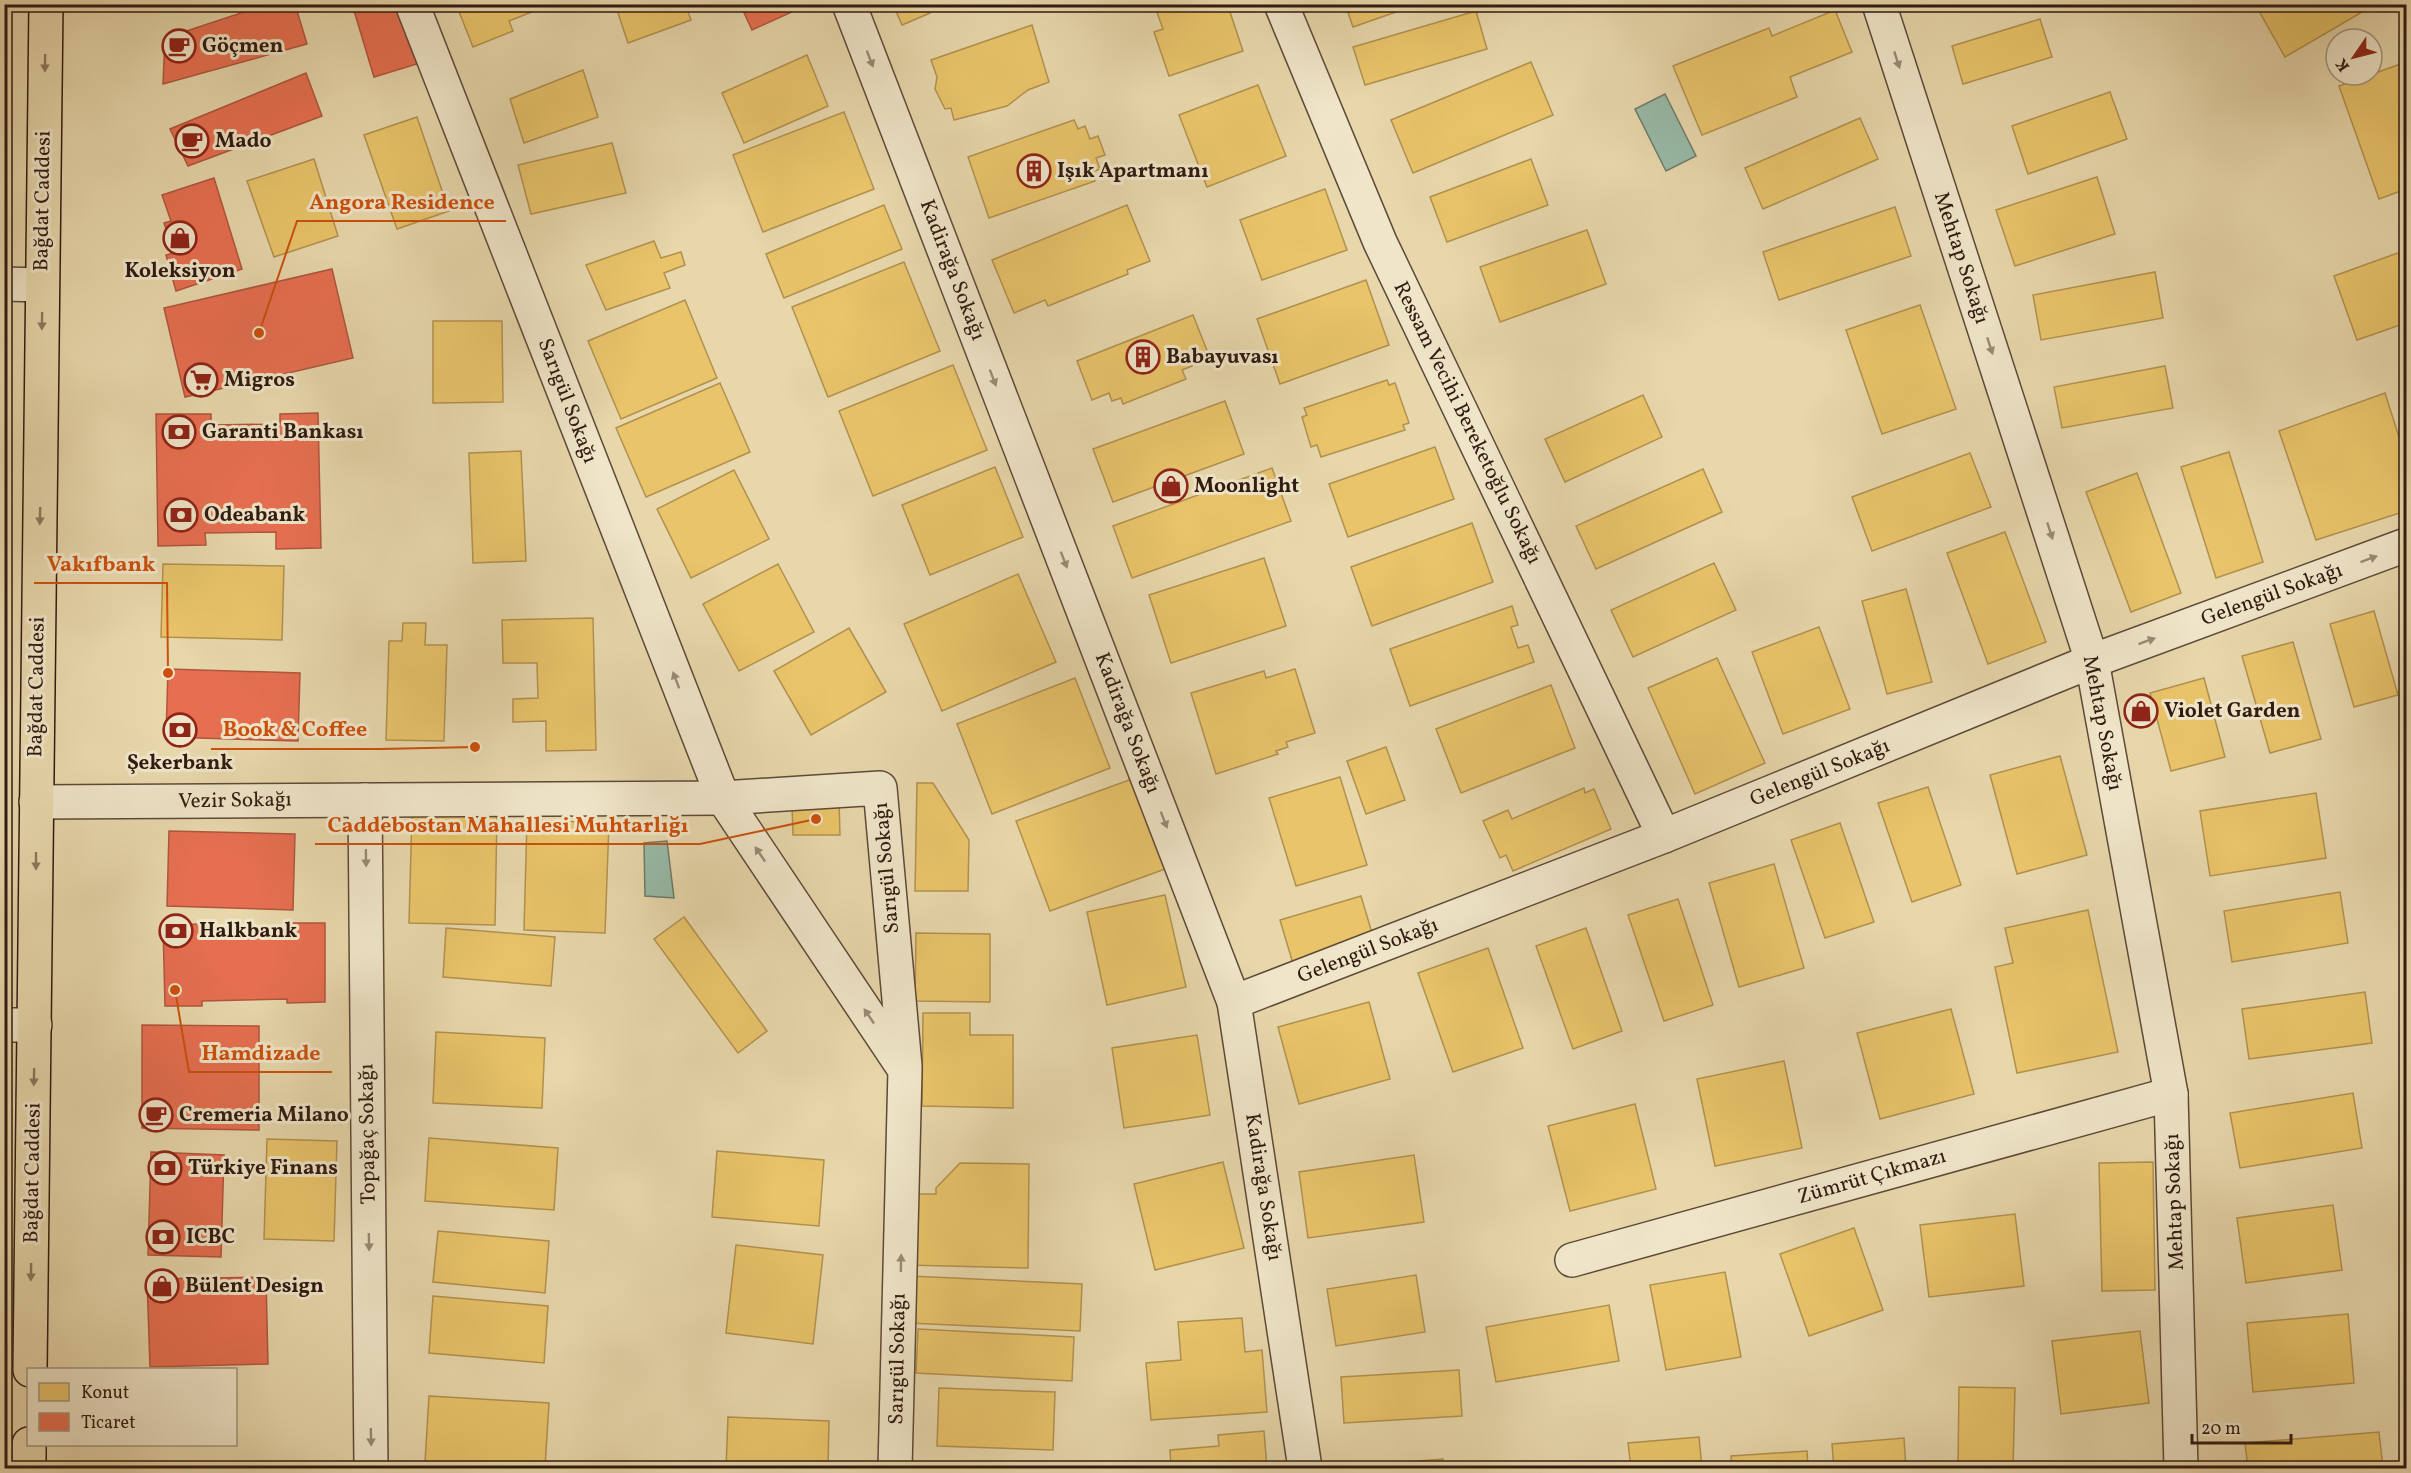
<svg xmlns="http://www.w3.org/2000/svg" width="2411" height="1473" font-family="Vollkorn,serif">
	<rect width="100%" height="100%" fill="#e7d7ab"/>
	<filter id="stains"><feTurbulence type="fractalNoise" baseFrequency=".00333" numOctaves="4"/><feColorMatrix values="0 0 0 0 .2 0 0 0 0 .09 0 0 0 0 .02 0 0 0 .5 -.17"/></filter>
	<radialGradient id="worn" r=".72"><stop offset=".6" stop-color="#630" stop-opacity="0"/><stop offset="1" stop-color="#630" stop-opacity=".3"/></radialGradient>
	<g fill="#97baa7" stroke="#6e7a6b" stroke-width="1.5">
		<polygon points="1665,94 1696,156 1666,171 1635,109"/>
		<polygon points="667,841 674,898 645,896 644,843"/>
	</g>
	<g fill="#e9c46a" stroke="#b2914f" stroke-width="1.5">
		<polygon points="456,4 540,4 537,10 509,21 513,31 473,47"/>
		<polygon points="615,4 685,4 691,20 628,43"/>
		<polygon points="893,4 926,4 930,13 902,25"/>
		<polygon points="1154,4 1219,4 1222,11 1229,9 1243,51 1169,76 1154,32 1163,29"/>
		<polygon points="1345,4 1419,4 1353,27"/>
		<polygon points="2255,4 2376,4 2285,57"/>
		<polygon points="1835,10 1852,52 1790,77 1797,97 1702,135 1673,66 1769,28 1772,36"/>
		<polygon points="1476,11 1487,49 1365,85 1353,47"/>
		<polygon points="2040,19 2052,57 1963,84 1952,46"/>
		<polygon points="1032,25 1049,82 1028,90 1007,106 954,120 951,108 945,109 935,89 937,77 931,60"/>
		<polygon points="807,55 828,106 744,143 722,93"/>
		<polygon points="1531,62 1553,115 1413,173 1391,120"/>
		<polygon points="2406,62 2406,189 2379,199 2339,86"/>
		<polygon points="583,70 598,117 524,143 510,99"/>
		<polygon points="1258,85 1286,156 1207,187 1179,115"/>
		<polygon points="2110,92 2127,139 2028,174 2012,126"/>
		<polygon points="844,112 874,189 763,232 733,155"/>
		<polygon points="417,117 449,211 397,229 364,135"/>
		<polygon points="1860,118 1878,159 1763,209 1745,168"/>
		<polygon points="1074,120 1078,129 1085,126 1090,139 1098,136 1105,155 1096,158 1100,169 1092,172 1095,181 989,218 968,157"/>
		<polygon points="612,143 626,193 531,214 518,165"/>
		<polygon points="314,159 338,236 274,257 247,181"/>
		<polygon points="1531,159 1548,205 1447,242 1430,197"/>
		<polygon points="2097,177 2115,234 2015,266 1996,210"/>
		<polygon points="1325,189 1347,250 1262,280 1240,220"/>
		<polygon points="884,205 902,249 784,298 766,254"/>
		<polygon points="1127,205 1150,261 1127,270 1128,274 1048,306 1045,300 1014,313 992,260"/>
		<polygon points="1895,207 1911,256 1779,300 1763,252"/>
		<polygon points="1587,230 1606,284 1500,322 1480,267"/>
		<polygon points="654,241 661,258 681,252 685,265 664,273 670,288 606,310 586,265"/>
		<polygon points="2406,250 2406,323 2357,340 2334,276"/>
		<polygon points="904,262 940,351 828,397 792,307"/>
		<polygon points="2155,272 2163,318 2041,340 2033,295"/>
		<polygon points="1366,280 1389,345 1280,384 1257,319"/>
		<polygon points="685,300 717,378 621,419 588,341"/>
		<polygon points="1920,305 1956,409 1882,434 1846,330"/>
		<polygon points="1193,315 1208,353 1190,361 1192,366 1182,370 1186,379 1123,404 1121,398 1112,401 1109,393 1092,400 1077,361"/>
		<polygon points="433,321 502,321 503,402 433,403"/>
		<polygon points="953,365 987,450 873,496 839,411"/>
		<polygon points="2165,366 2173,408 2062,428 2054,387"/>
		<polygon points="1387,380 1389,385 1395,383 1409,423 1403,425 1405,430 1321,457 1317,445 1311,447 1302,417 1307,415 1304,408"/>
		<polygon points="720,383 750,452 646,497 616,428"/>
		<polygon points="2385,393 2406,459 2406,511 2316,540 2279,431"/>
		<polygon points="1643,395 1662,437 1565,482 1545,439"/>
		<polygon points="1225,401 1244,454 1113,502 1093,449"/>
		<polygon points="1435,447 1454,499 1348,537 1329,484"/>
		<polygon points="521,451 526,561 473,563 469,453"/>
		<polygon points="2229,452 2263,562 2216,578 2181,467"/>
		<polygon points="1970,453 1991,507 1872,551 1852,497"/>
		<polygon points="995,467 1023,537 930,575 902,505"/>
		<polygon points="1272,468 1291,521 1132,578 1113,526"/>
		<polygon points="1703,469 1722,512 1596,569 1576,526"/>
		<polygon points="734,470 769,539 691,578 657,509"/>
		<polygon points="2137,473 2181,593 2131,612 2086,492"/>
		<polygon points="1472,523 1493,582 1372,626 1351,567"/>
		<polygon points="2005,532 2046,642 1988,664 1947,553"/>
		<polygon points="1264,558 1286,626 1171,663 1149,595"/>
		<polygon points="1714,563 1736,610 1633,657 1611,610"/>
		<polygon points="163,564 284,566 282,640 161,637"/>
		<polygon points="778,564 814,632 739,671 703,604"/>
		<polygon points="1018,574 1056,662 942,711 904,624"/>
		<polygon points="1906,589 1932,682 1887,694 1862,601"/>
		<polygon points="1512,606 1518,625 1511,627 1518,648 1528,645 1534,662 1410,706 1390,649"/>
		<polygon points="2374,611 2398,695 2354,707 2330,624"/>
		<polygon points="593,618 596,750 546,751 546,721 513,722 513,699 538,698 537,663 503,663 502,620"/>
		<polygon points="403,623 426,623 425,645 447,645 444,741 386,740 389,641 402,641"/>
		<polygon points="1819,627 1850,709 1783,734 1752,652"/>
		<polygon points="849,628 886,692 811,735 774,671"/>
		<polygon points="2293,642 2321,739 2270,753 2242,656"/>
		<polygon points="1717,658 1765,763 1695,794 1648,688"/>
		<polygon points="1295,669 1315,733 1286,742 1288,747 1276,751 1278,754 1216,774 1191,693 1264,671 1266,678"/>
		<polygon points="1075,678 1110,768 992,814 957,724"/>
		<polygon points="2204,678 2225,757 2171,771 2150,693"/>
		<polygon points="1551,685 1575,748 1461,793 1436,729"/>
		<polygon points="1386,747 1405,800 1366,814 1347,761"/>
		<polygon points="2060,756 2087,855 2017,874 1990,775"/>
		<polygon points="1340,777 1367,865 1296,886 1269,798"/>
		<polygon points="1132,779 1165,869 1050,911 1016,821"/>
		<polygon points="917,783 933,783 969,840 968,891 915,891"/>
		<polygon points="1928,787 1961,885 1912,902 1878,803"/>
		<polygon points="1584,788 1585,793 1594,789 1611,829 1513,871 1506,855 1500,858 1483,821 1508,810 1512,819"/>
		<polygon points="2316,793 2326,858 2210,876 2200,811"/>
		<polygon points="839,801 840,835 793,835 792,804"/>
		<polygon points="412,812 497,814 495,925 409,923"/>
		<polygon points="527,820 609,823 605,933 524,930"/>
		<polygon points="1840,823 1874,922 1825,938 1791,840"/>
		<polygon points="1774,864 1804,968 1739,987 1709,883"/>
		<polygon points="2340,892 2348,943 2232,962 2224,911"/>
		<polygon points="1165,895 1186,987 1107,1005 1087,912"/>
		<polygon points="1361,896 1375,943 1294,967 1280,920"/>
		<polygon points="1678,899 1713,1005 1664,1021 1628,915"/>
		<polygon points="2088,910 2118,1052 2017,1073 1995,967 2013,963 2005,928"/>
		<polygon points="684,917 767,1031 738,1053 654,939"/>
		<polygon points="446,928 555,937 551,986 443,977"/>
		<polygon points="1586,928 1622,1031 1573,1049 1536,946"/>
		<polygon points="916,933 990,934 990,1002 915,1001"/>
		<polygon points="1488,948 1523,1048 1453,1072 1418,973"/>
		<polygon points="2365,992 2372,1043 2249,1059 2242,1009"/>
		<polygon points="1369,1002 1390,1079 1299,1104 1278,1027"/>
		<polygon points="1951,1009 1974,1094 1880,1119 1857,1033"/>
		<polygon points="923,1013 970,1013 970,1035 1013,1035 1013,1108 922,1106"/>
		<polygon points="436,1032 545,1038 542,1108 433,1103"/>
		<polygon points="1197,1035 1210,1115 1124,1128 1112,1048"/>
		<polygon points="1784,1061 1802,1148 1715,1166 1697,1079"/>
		<polygon points="2353,1093 2362,1148 2240,1168 2230,1113"/>
		<polygon points="1635,1104 1656,1189 1570,1211 1548,1126"/>
		<polygon points="429,1138 558,1148 554,1210 425,1201"/>
		<polygon points="267,1139 337,1141 334,1241 264,1239"/>
		<polygon points="717,1151 824,1160 819,1226 712,1217"/>
		<polygon points="1414,1155 1424,1222 1308,1238 1299,1172"/>
		<polygon points="1223,1162 1244,1248 1155,1270 1134,1184"/>
		<polygon points="2153,1162 2155,1290 2102,1291 2099,1163"/>
		<polygon points="960,1163 1029,1164 1028,1268 905,1265 906,1194 936,1194 936,1188"/>
		<polygon points="2333,1205 2342,1270 2246,1283 2237,1218"/>
		<polygon points="2015,1214 2024,1286 1929,1297 1920,1225"/>
		<polygon points="1854,1228 1883,1310 1809,1336 1780,1254"/>
		<polygon points="438,1231 549,1241 545,1293 433,1282"/>
		<polygon points="736,1245 823,1255 813,1344 726,1333"/>
		<polygon points="1725,1272 1741,1357 1666,1370 1650,1285"/>
		<polygon points="1416,1275 1425,1332 1336,1346 1327,1289"/>
		<polygon points="910,1276 1082,1284 1080,1331 908,1323"/>
		<polygon points="433,1296 548,1306 544,1363 429,1353"/>
		<polygon points="1609,1305 1619,1361 1496,1382 1486,1327"/>
		<polygon points="2348,1314 2354,1383 2253,1392 2247,1323"/>
		<polygon points="1242,1318 1245,1352 1262,1350 1267,1412 1151,1420 1146,1363 1181,1360 1178,1322"/>
		<polygon points="918,1329 1074,1337 1072,1381 916,1373"/>
		<polygon points="2140,1331 2149,1403 2061,1414 2052,1341"/>
		<polygon points="1459,1370 1462,1416 1344,1423 1341,1377"/>
		<polygon points="1959,1387 2015,1388 2013,1468 1958,1468"/>
		<polygon points="939,1388 1055,1392 1053,1450 937,1446"/>
		<polygon points="429,1396 549,1403 545,1468 425,1462"/>
		<polygon points="728,1417 829,1421 828,1468 726,1468"/>
		<polygon points="1264,1431 1267,1468 1171,1468 1170,1450 1219,1446 1218,1435"/>
		<polygon points="2379,1432 2383,1468 2248,1468 2245,1443"/>
		<polygon points="1699,1437 1702,1468 1631,1468 1628,1443"/>
		<polygon points="1904,1438 1906,1468 1834,1468 1832,1444"/>
		<polygon points="1807,1451 1808,1468 1732,1468 1731,1456"/>
		<polygon points="1443,1459 1444,1468 1367,1468 1366,1465"/>
	</g>
	<g fill="#e76f51" stroke="#b0563e" stroke-width="1.5">
		<polygon points="268,4 295,4 307,44 163,84 165,38"/>
		<polygon points="352,4 402,4 420,63 374,77"/>
		<polygon points="740,4 794,4 796,10 752,30"/>
		<polygon points="306,73 322,116 188,166 170,129"/>
		<polygon points="214,178 242,269 176,291 166,255 174,253 164,223 171,221 162,195"/>
		<polygon points="332,269 353,358 185,397 164,308"/>
		<polygon points="318,413 321,548 276,549 276,532 205,533 206,545 158,546 156,414 211,414 211,425 280,424 280,414"/>
		<polygon points="168,669 300,673 298,741 166,737"/>
		<polygon points="169,831 295,834 293,910 167,906"/>
		<polygon points="286,923 325,923 325,1002 287,1003 287,999 202,1001 202,1006 165,1006 163,925 203,924 203,928 286,928"/>
		<polygon points="142,1025 259,1026 259,1130 142,1128"/>
		<polygon points="151,1152 224,1155 221,1257 148,1255"/>
		<polygon points="266,1277 268,1364 150,1367 147,1279"/>
	</g>
	<g fill="none" stroke-linecap="round" stroke-linejoin="round">
		<g stroke="#5e4938" stroke-width="36">
			<g id="minor">
				<polyline points="412,4 723,798 905,1070 895,1468"/>
				<polyline points="849,4 1234,1002 1305,1468"/>
				<polyline points="1281,4 1380,242 1664,836"/>
				<polyline points="1879,4 2092,661 2171,1094 2181,1468"/>
				<polyline points="4,284 42,285"/>
				<polyline points="365,800 371,1468"/>
				<polyline points="36,802 723,798 880,788 905,1066"/>
				<polyline points="1234,1002 1664,836 2092,661 2406,545"/>
				<polyline points="4,1025 35,1025"/>
				<polyline points="1572,1260 2171,1094"/>
			</g>
		</g>
		<g stroke="#301a11" stroke-width="36">
			<g id="major">
				<polyline points="30,1370 46,4"/>
				<polyline points="29,1468 29,1444"/>
			</g>
		</g>
		<use href="#minor" stroke="#efe5c8" stroke-width="33"/>
		<use href="#major" stroke="#e7d7ab" stroke-width="33"/>
	</g>
	<defs><path id="oneway-solid" d="M-6-.8H1V-3.2L6.5 0L1 3.2V.8H-6Z" transform="scale(1.5)"/></defs>
	<g fill="#998a76">
		<use href="#oneway-solid" transform="translate(870 59) rotate(69)"/>
		<use href="#oneway-solid" transform="translate(1897 60) rotate(72)"/>
		<use href="#oneway-solid" transform="translate(1990 346) rotate(72)"/>
		<use href="#oneway-solid" transform="translate(993 378) rotate(69)"/>
		<use href="#oneway-solid" transform="translate(2050 531) rotate(72)"/>
		<use href="#oneway-solid" transform="translate(2369 559) rotate(-20)"/>
		<use href="#oneway-solid" transform="translate(1064 560) rotate(69)"/>
		<use href="#oneway-solid" transform="translate(2147 641) rotate(-20)"/>
		<use href="#oneway-solid" transform="translate(676 680) rotate(-111)"/>
		<use href="#oneway-solid" transform="translate(1164 820) rotate(69)"/>
		<use href="#oneway-solid" transform="translate(760 854) rotate(-124)"/>
		<use href="#oneway-solid" transform="translate(366 858) rotate(89)"/>
		<use href="#oneway-solid" transform="translate(869 1016) rotate(-124)"/>
		<use href="#oneway-solid" transform="translate(369 1242) rotate(89)"/>
		<use href="#oneway-solid" transform="translate(901 1263) rotate(-89)"/>
		<use href="#oneway-solid" transform="translate(371 1437) rotate(89)"/>
	</g>
	<g fill="#8c785e">
		<use href="#oneway-solid" transform="translate(45 63) rotate(91)"/>
		<use href="#oneway-solid" transform="translate(42 321) rotate(91)"/>
		<use href="#oneway-solid" transform="translate(40 516) rotate(91)"/>
		<use href="#oneway-solid" transform="translate(36 861) rotate(90)"/>
		<use href="#oneway-solid" transform="translate(34 1077) rotate(91)"/>
		<use href="#oneway-solid" transform="translate(31 1272) rotate(91)"/>
	</g>
	<defs>
		<g id="cafe-ring" transform="scale(1.725)"><circle r="9.5" fill="#efe5c8" stroke="#8f2418" stroke-width="1.5"/><path d="M-5.5-4.5H6V0H3Q3 3.5 0 3.5H-2.5Q-5.5 3.5-5.5 0ZM3-3.2v2h1.7v-2ZM-6 4.5H4V6H-6Z" fill="#8f2418"/></g>
		<g id="building-ring" transform="scale(1.725)"><circle r="9.5" fill="#efe5c8" stroke="#8f2418" stroke-width="1.5"/><path d="M-4-6H4V6H1V3H-1V6H-4ZM-2.5-4.3h1.7v1.8h-1.7ZM.8-4.3h1.7v1.8H.8ZM-2.5-1h1.7V.8h-1.7ZM.8-1h1.7V.8H.8Z" fill="#8f2418"/></g>
		<g id="shop-ring" transform="scale(1.725)"><circle r="9.5" fill="#efe5c8" stroke="#8f2418" stroke-width="1.5"/><path d="M-5-2.5h2.3a2.7 3.5 0 0 1 5.4 0H5L5.5 6h-11ZM-1.5-2.5h3a1.5 2.3 0 0 0-3 0Z" fill="#8f2418"/></g>
		<g id="supermarket-ring" transform="scale(1.725)"><circle r="9.5" fill="#efe5c8" stroke="#8f2418" stroke-width="1.5"/><path d="M-6-5.5h2.5l.6 2H6L4.5 2H-2.5L-4.4-4H-6ZM-1.5 3.2a1.3 1.3 0 1 0 .1 0ZM3 3.2a1.3 1.3 0 1 0 .1 0Z" fill="#8f2418"/></g>
		<g id="bank-ring" transform="scale(1.725)"><circle r="9.5" fill="#efe5c8" stroke="#8f2418" stroke-width="1.5"/><path d="M-6-4H6V4H-6ZM0-2.3a2.3 2.3 0 1 0 0 4.6a2.3 2.3 0 1 0 0-4.6Z" fill="#8f2418"/></g>
	</defs>
	<g fill-rule="evenodd">
		<use href="#cafe-ring" x="179" y="46"/>
		<use href="#cafe-ring" x="192" y="141"/>
		<use href="#building-ring" x="1034" y="171"/>
		<use href="#shop-ring" x="180" y="238"/>
		<use href="#building-ring" x="1143" y="357"/>
		<use href="#supermarket-ring" x="201" y="380"/>
		<use href="#bank-ring" x="179" y="432"/>
		<use href="#shop-ring" x="1171" y="486"/>
		<use href="#bank-ring" x="181" y="515"/>
		<use href="#shop-ring" x="2141" y="711"/>
		<use href="#bank-ring" x="180" y="730"/>
		<use href="#bank-ring" x="176" y="931"/>
		<use href="#cafe-ring" x="156" y="1115"/>
		<use href="#bank-ring" x="165" y="1168"/>
		<use href="#bank-ring" x="163" y="1237"/>
		<use href="#shop-ring" x="162" y="1286"/>
	</g>
	<g text-anchor="middle" dominant-baseline="central" stroke-width="6" stroke-linejoin="round" paint-order="stroke">
		<g font-size="21" font-weight="bold" fill="#301a11" stroke="#efe5c8" text-anchor="start">
			<text x="202" y="46">Göçmen</text>
			<text x="215" y="141">Mado</text>
			<text x="1057" y="171">Işık Apartmanı</text>
			<text x="180" y="271" text-anchor="middle">Koleksiyon</text>
			<text x="1166" y="357">Babayuvası</text>
			<text x="224" y="380">Migros</text>
			<text x="202" y="432">Garanti Bankası</text>
			<text x="1194" y="486">Moonlight</text>
			<text x="204" y="515">Odeabank</text>
			<text x="2164" y="711">Violet Garden</text>
			<text x="180" y="763" text-anchor="middle">Şekerbank</text>
			<text x="199" y="931">Halkbank</text>
			<text x="179" y="1115">Cremeria Milano</text>
			<text x="188" y="1168">Türkiye Finans</text>
			<text x="186" y="1237">ICBC</text>
			<text x="185" y="1286">Bülent Design</text>
		</g>
		<g font-size="21" fill="#301a11" stroke="#efe5c8">
			<text transform="translate(43 201) rotate(-89)">Bağdat Caddesi</text>
			<text transform="translate(1961 258) rotate(72)">Mehtap Sokağı</text>
			<text transform="translate(952 270) rotate(69)">Kadirağa Sokağı</text>
			<text transform="translate(567 401) rotate(69)">Sarıgül Sokağı</text>
			<text transform="translate(1467 423) rotate(64)">Ressam Vecihi Bereketoğlu Sokağı</text>
			<text transform="translate(2272 595) rotate(-20)">Gelengül Sokağı</text>
			<text transform="translate(37 687) rotate(-89)">Bağdat Caddesi</text>
			<text transform="translate(1127 723) rotate(69)">Kadirağa Sokağı</text>
			<text transform="translate(2102 723) rotate(79)">Mehtap Sokağı</text>
			<text transform="translate(1820 773) rotate(-22)">Gelengül Sokağı</text>
			<text transform="translate(235 801) rotate(-1)">Vezir Sokağı</text>
			<text transform="translate(887 868) rotate(-95)">Sarıgül Sokağı</text>
			<text transform="translate(1368 951) rotate(-21)">Gelengül Sokağı</text>
			<text transform="translate(368 1134) rotate(-91)">Topağaç Sokağı</text>
			<text transform="translate(33 1173) rotate(-89)">Bağdat Caddesi</text>
			<text transform="translate(1872 1177) rotate(-16)">Zümrüt Çıkmazı</text>
			<text transform="translate(1263 1187) rotate(81)">Kadirağa Sokağı</text>
			<text transform="translate(2175 1202) rotate(-92)">Mehtap Sokağı</text>
			<text transform="translate(898 1359) rotate(-89)">Sarıgül Sokağı</text>
		</g>
	</g>
	<path fill="none" stroke="#cc500d" stroke-width="2" d="M259 333L297 221H506M168 673L167 583H34M475 747L380 749H211M816 819L700 844H315M175 990L189 1072H332"/>
	<g fill="#cc500d" stroke="#efe5c8" stroke-width="2">
		<circle cx="259" cy="333" r="6"/>
		<circle cx="168" cy="673" r="6"/>
		<circle cx="475" cy="747" r="6"/>
		<circle cx="816" cy="819" r="6"/>
		<circle cx="175" cy="990" r="6"/>
	</g>
	<g font-size="22" text-anchor="middle" font-weight="bold" fill="#cc500d" stroke="#efe5c8" stroke-width="6" stroke-linejoin="round" paint-order="stroke">
		<text x="402" y="209">Angora Residence</text>
		<text x="101" y="571">Vakıfbank</text>
		<text x="295" y="736">Book &amp; Coffee</text>
		<text x="508" y="832">Caddebostan Mahallesi Muhtarlığı</text>
		<text x="261" y="1060">Hamdizade</text>
	</g>
	<rect width="2411" height="1473" fill="none" stroke="#e7d7ab" stroke-width="24"/>
	<rect x="6" y="6" width="2399" height="1461" fill="none" stroke="#301a11" stroke-width="3"/>
	<rect x="12" y="12" width="2387" height="1449" fill="none" stroke="#301a11" stroke-width="1.5"/>
	<rect x="27" y="1368" width="210" height="78" fill="#efe5c8" stroke="#a3947f" stroke-width="1.5"/>
	<rect x="39" y="1383" width="30" height="18" fill="#e9c46a" stroke="#a3947f" stroke-width="1.5"/>
	<text x="81" y="1398" font-size="18" fill="#301a11">Konut</text>
	<rect x="39" y="1413" width="30" height="18" fill="#e76f51" stroke="#a3947f" stroke-width="1.5"/>
	<text x="81" y="1428" font-size="18" fill="#301a11">Ticaret</text>
	<g transform="translate(2354 57) rotate(235)"><circle r="28" fill="#efe5c8" stroke="#a3947f" stroke-width="1.5"/>
	<path d="M0-4.5L10 22L0 15L-10 22Z" fill="#8f2418"/>
	<text y="-9" font-size="16" font-weight="bold" text-anchor="middle" fill="#301a11">K</text>
	</g>
	<path d="M2192 1434v9h99v-9" fill="none" stroke="#301a11" stroke-width="3"/>
	<text x="2201" y="1434" font-size="18" fill="#301a11" stroke="#efe5c8" stroke-width="4.5" paint-order="stroke">20 m</text>
	<rect width="100%" height="100%" filter="url(#stains)"/>
	<rect width="100%" height="100%" fill="url(#worn)"/>
</svg>
